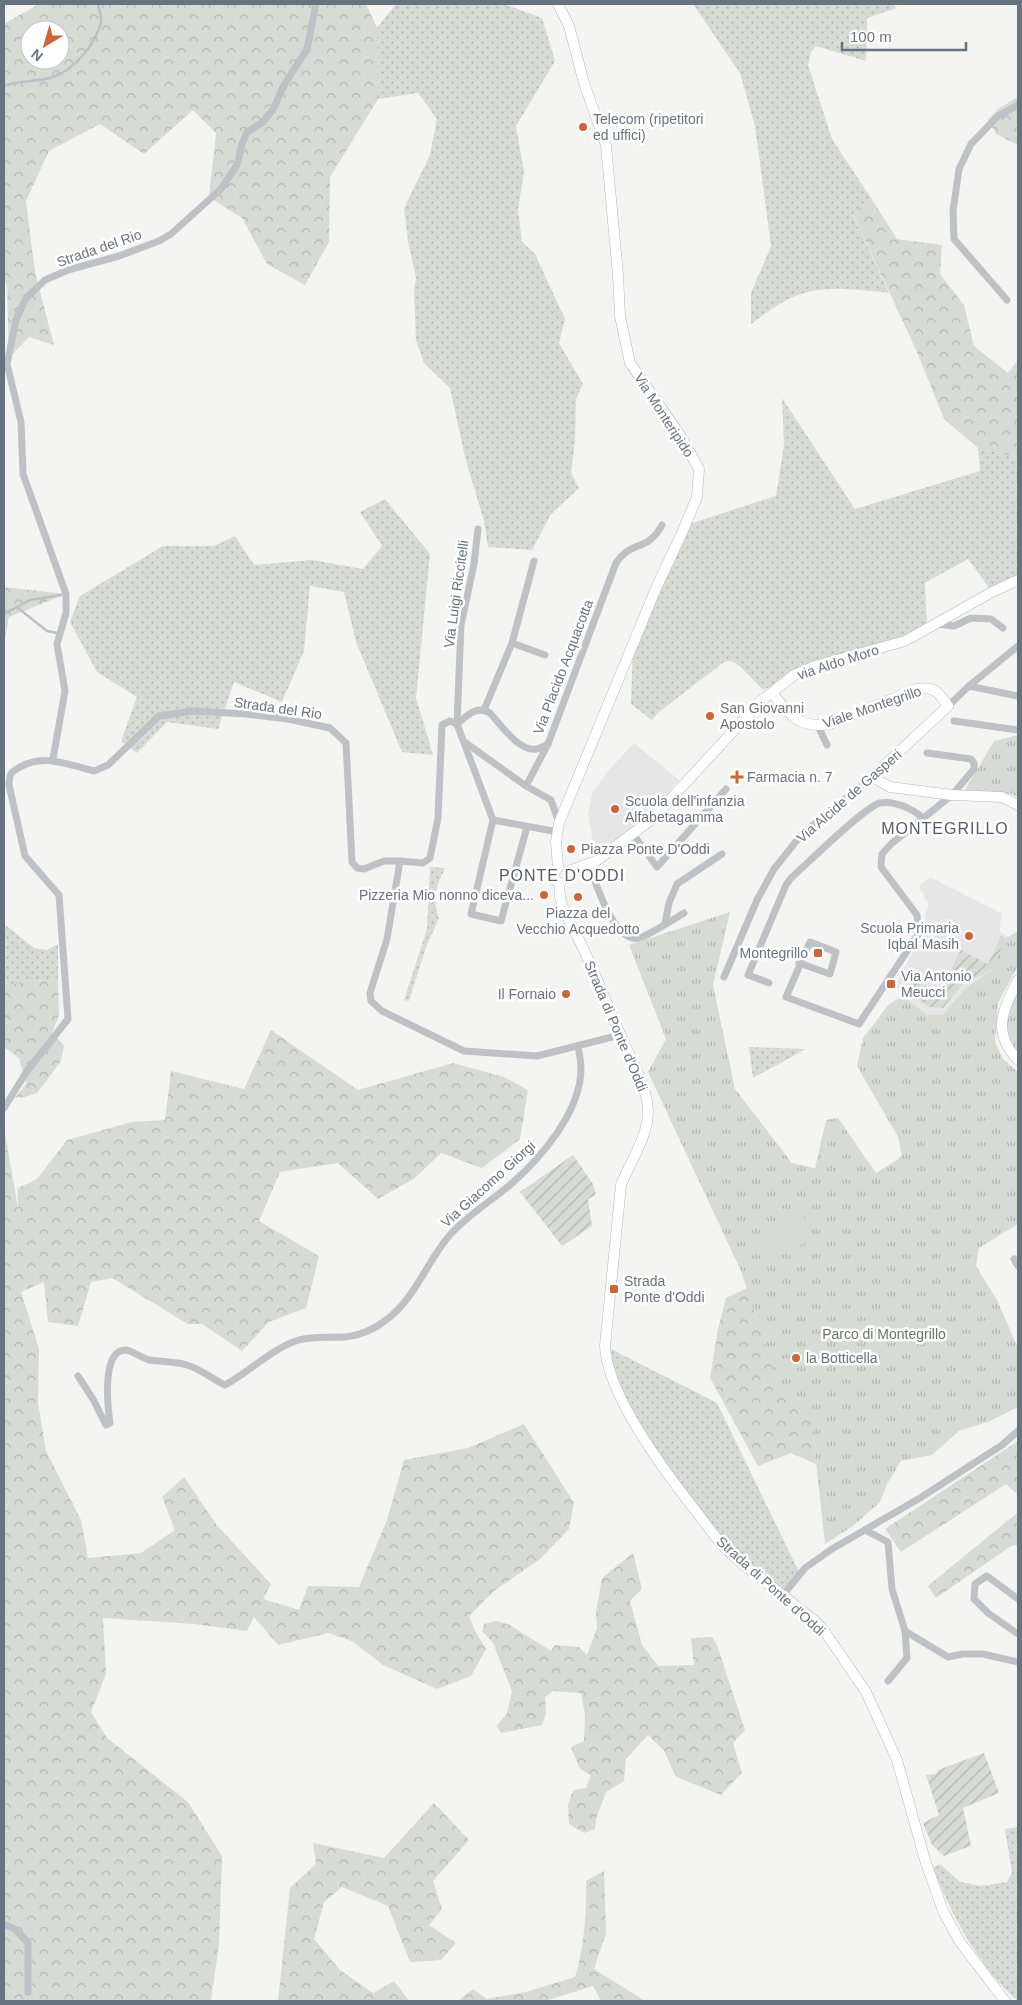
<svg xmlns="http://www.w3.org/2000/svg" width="1022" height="2005" font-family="Helvetica,sans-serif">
	<defs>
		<pattern id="grass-dots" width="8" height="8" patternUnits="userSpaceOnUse" patternTransform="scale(1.25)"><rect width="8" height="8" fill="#d6dbd3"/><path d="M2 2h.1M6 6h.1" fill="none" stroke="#b1b6b0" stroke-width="1.8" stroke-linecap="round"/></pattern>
		<pattern id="forest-crowns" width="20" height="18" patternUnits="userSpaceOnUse" patternTransform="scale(1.25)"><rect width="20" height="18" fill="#d6dbd3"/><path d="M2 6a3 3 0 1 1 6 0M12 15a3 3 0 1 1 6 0" fill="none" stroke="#b1b6b0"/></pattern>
		<pattern id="park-tufts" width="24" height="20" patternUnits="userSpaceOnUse" patternTransform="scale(1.25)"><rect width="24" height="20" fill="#d6dbd3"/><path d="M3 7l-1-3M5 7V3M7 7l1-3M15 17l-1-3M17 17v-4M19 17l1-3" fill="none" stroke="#b1b6b0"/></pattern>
		<pattern id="garden-furrows" width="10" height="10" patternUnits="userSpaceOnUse" patternTransform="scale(1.25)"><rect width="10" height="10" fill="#d6dbd3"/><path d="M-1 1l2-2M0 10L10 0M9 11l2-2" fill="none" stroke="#b1b6b0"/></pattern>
	</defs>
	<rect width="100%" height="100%" fill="#f4f5f2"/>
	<g fill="#e5e6e5">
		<polygon points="634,743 679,780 648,814 616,840 595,854 588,814 592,794 607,772"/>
		<polygon points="930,877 1001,913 1000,932 1009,937 1006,938 991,970 966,988 942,1015 927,1015 903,996 897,987 899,976 923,936 926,911 929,906 919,886"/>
	</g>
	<g fill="url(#grass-dots)">
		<polygon points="396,4 504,4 542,18 555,61 516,126 524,172 518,209 522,242 535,254 565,319 559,343 583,384 576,399 575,440 571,473 579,488 551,514 532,550 488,547 484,521 465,457 450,388 424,363 416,341 414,289 416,278 408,241 404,208 430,155 437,119 418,93 378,99 377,28"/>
		<path d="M693,4h200l4,4 -30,10 -1,43 -50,-15 -5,6 -3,13 24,74 39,59 -18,17 36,78c-36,-4 -73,-10 -106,9 -11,6 -22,15 -32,22v-31l20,-47 -16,-120 -15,-53z"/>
		<polygon points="782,398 855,509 980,471 978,448 1018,457 1018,580 992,592 968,559 925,583 927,629 794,675 763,690 741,667 732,661 724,662 659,712 652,720 631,704 633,647 686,525 776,496 784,445"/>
		<polygon points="385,499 430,554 416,698 433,755 402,752 356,642 344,592 310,586 304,651 282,702 234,682 218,729 167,722 137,753 121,741 137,697 97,672 70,622 80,596 163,546 214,546 235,536 254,565 312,560 363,569 382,546 360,512"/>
		<path d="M430,867l15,1c-9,19 -13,29 -6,50l-13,29 -17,54 -5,-1 23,-71z"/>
		<polygon points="4,924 34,948 47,950 58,944 58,980 23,981 4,988"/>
		<polygon points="749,1047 806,1049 753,1078"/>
		<polygon points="605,1346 717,1403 800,1574 783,1595 723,1546 630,1414"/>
		<path d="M1018,1827v174c-39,-34 -66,-85 -85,-133l7,-4 20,18 20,4 27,-4 5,-9 -7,-44z"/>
	</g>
	<g fill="url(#forest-crowns)" fill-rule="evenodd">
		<path d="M39,4h327l11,24 1,71 -48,78 -1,65 -24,43 -38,-21 -25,-46 -33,-21 7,-64 -23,-23 -49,44 -44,-30 -51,27 -23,50 9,71 19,73 -25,-8 -20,21 -2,-72 -3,-5v-257zM30,30h30v30h-30z"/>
		<polygon points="1018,97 1018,145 996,134 988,120 998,109"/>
		<polygon points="871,198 897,239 942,245 940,274 964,305 974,346 1008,373 1018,360 1018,457 978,448 944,419 917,352 853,214"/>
		<polygon points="4,587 66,594 9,617 4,643"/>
		<polygon points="58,980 59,1015 52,1033 64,1046 61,1061 37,1093 25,1097 15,1098 26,1084 19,1058 4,1047 4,988 23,981"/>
		<polygon points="271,1030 358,1090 453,1063 504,1077 528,1090 520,1139 482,1168 441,1153 415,1178 378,1199 338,1163 280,1172 259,1221 319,1256 306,1308 269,1322 242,1351 202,1324 188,1324 112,1278 91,1282 78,1326 48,1322 44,1282 21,1292 39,1349 38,1403 46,1451 81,1520 88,1558 141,1553 175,1530 162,1497 184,1477 216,1524 271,1584 263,1599 299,1610 308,1586 359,1587 387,1520 404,1460 468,1448 524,1424 574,1503 569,1529 540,1559 494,1591 469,1616 475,1631 486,1649 471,1676 437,1689 383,1665 352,1641 328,1633 278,1645 254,1617 247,1631 194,1624 103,1618 106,1674 91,1712 107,1738 188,1802 222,1856 219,1944 211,2001 4,2001 4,1127 18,1208 18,1188 37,1179 67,1140 132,1122 165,1120 171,1071 244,1089"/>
		<polygon points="747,1288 782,1394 812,1424 816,1464 791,1453 758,1466 710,1378 718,1329 726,1298"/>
		<polygon points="1018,1441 1018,1495 1006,1484 901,1552 885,1529"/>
		<polygon points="1018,1512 1018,1545 1011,1546 936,1598 928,1586"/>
		<polygon points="633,1553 642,1589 630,1601 642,1645 658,1666 694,1665 691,1638 712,1637 717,1645 745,1730 733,1743 742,1773 721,1795 676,1777 664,1751 648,1735 626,1759 624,1781 606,1792 596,1819 595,1829 584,1833 569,1824 568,1805 573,1790 586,1788 591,1775 580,1769 571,1747 584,1741 585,1715 581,1693 553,1691 545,1697 546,1714 542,1725 501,1733 497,1726 507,1713 512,1691 493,1643 482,1631 484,1624 496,1621 510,1625 551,1651 555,1645 579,1647 587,1655 597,1628 596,1613 602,1578"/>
		<polygon points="434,1803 469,1840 433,1881 442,1909 429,1925 456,1943 441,1960 410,1962 388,1906 342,1887 324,1902 314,1939 340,1970 373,1993 394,1981 409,2001 278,2001 290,1888 316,1864 313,1843 384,1858"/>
		<path d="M604,1871l2,62 -12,36 51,32h-44l-8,-15 -48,15h-87l15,-12 14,10 39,-7 49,-15c9,-28 12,-67 11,-96z"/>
	</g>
	<g fill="url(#park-tufts)">
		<polygon points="1018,735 1018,798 1012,794 965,790 994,741"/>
		<polygon points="730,912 713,985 735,1089 792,1163 815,1168 826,1120 838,1118 876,1173 897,1160 902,1155 898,1137 857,1066 863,1038 889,1004 903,996 927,1015 942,1015 966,988 991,970 1006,938 1018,931 1018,966 998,1003 995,1042 1003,1059 1018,1072 1018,1224 979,1248 976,1266 997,1300 1018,1348 1018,1407 990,1421 959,1431 932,1455 901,1461 887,1484 880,1502 853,1526 825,1544 812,1424 782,1394 741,1271 648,1072 666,1039 629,945"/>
		<polygon points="1018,988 1018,1055 1006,1034 1005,1021"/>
	</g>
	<g fill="url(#garden-furrows)">
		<polygon points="1001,936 1006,938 991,970 963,984 943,1008 929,1007 906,991 912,980 939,993 961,950 988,964"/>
		<polygon points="573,1155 593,1184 596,1195 588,1199 592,1226 562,1246 520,1192"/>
		<polygon points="984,1753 999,1793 963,1808 971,1846 944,1856 932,1845 923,1823 939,1815 926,1775 936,1774 938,1770"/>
	</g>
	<polygon fill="#d6dbd3" points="803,1215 814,1239 773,1257 763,1234"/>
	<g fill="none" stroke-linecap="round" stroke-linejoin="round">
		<g stroke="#b9c2c6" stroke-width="2.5">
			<path d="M4,86c16,-6 33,-4 49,-9 23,-8 41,-32 48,-54 1,-6 -2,-14 -3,-19"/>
			<polyline points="18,608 47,631 57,633"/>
			<polyline points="4,614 30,600 61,595"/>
		</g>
		<g stroke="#b3b7bb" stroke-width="11">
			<g id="secondary">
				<path d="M772,693c18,22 27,36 58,31l87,-35c18,-3 21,3 31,17l-76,71 18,10 62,8 50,2 16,8"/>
				<polyline points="558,867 556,842 559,823 657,586 681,535 697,497 699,469 680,435 630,363 620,316 618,275 606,145 584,83 569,26 558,4"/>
				<polyline points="558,867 553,874 555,880 560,883"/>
				<polyline points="569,871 596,861 652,819 762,700 794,675 815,666 905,641 992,592 1018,580"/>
				<path d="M560,883c-4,21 12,40 20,59 15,31 27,63 41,94 10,24 26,49 27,75 0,27 -18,50 -27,74l-16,161c2,49 63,130 94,169 8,11 17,23 26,33 28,27 62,49 92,75l8,9 41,60 31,68 28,100 18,51 17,31 45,59"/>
				<path d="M1018,980c-15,30 -27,52 0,80"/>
			</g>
		</g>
		<g stroke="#bec1c5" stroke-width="7">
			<polyline points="1007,300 954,239 953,211 959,169 971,144 998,116 1018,105"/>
			<polyline points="936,624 954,626 971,618 991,619 1003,628"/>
			<polyline points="512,643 545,655"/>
			<polyline points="969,686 1018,696"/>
			<polyline points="948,706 969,686 1018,646"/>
			<polyline points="484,710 512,643 534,561"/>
			<polyline points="954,721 1018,730"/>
			<path d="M457,724c11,-9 19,-19 33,-11 10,11 30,40 47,36 3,0 8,-4 11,-5l68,-181c15,-23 32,-11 46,-38"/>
			<polyline points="457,724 461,625 474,564 478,529"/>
			<polyline points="818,726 827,745"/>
			<polyline points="466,743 526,786 551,800 559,823"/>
			<polyline points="53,759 65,691 57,644 66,613 66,594 23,474 21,422 7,364 16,320 26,298 45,280 68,270 119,256 159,241 171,234 221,189 237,165 242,144 247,132 262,123 274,108 283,87 307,49 316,4"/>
			<polyline points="526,786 548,744"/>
			<polyline points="493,820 471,914 501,921 527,827"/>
			<polyline points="558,832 493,820 457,724 450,721 442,725 438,818 430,858 423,863 400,861 387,939 370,993 371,1001 382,1011 464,1051 537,1056 620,1035"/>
			<polyline points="633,834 657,867 726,789"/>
			<path d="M589,865c7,18 25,79 50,73 10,-3 35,-19 45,-25"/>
			<polyline points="665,924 669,903 677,884 722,854"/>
			<polyline points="799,963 830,974 836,952 810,942 786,997 859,1024 919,933 917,915 881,867 882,854 891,844 952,795 974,769 974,763 971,759 927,753"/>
			<polyline points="724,977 757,900 774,869 802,834 872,777"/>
			<path d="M769,983l-21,-8 38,-90 5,-7c16,-14 73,-71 89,-75 14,-3 33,6 43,15"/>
			<path d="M4,1108l23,-37 41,-52 -9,-124 -34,-39 -16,-71c1,-13 1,-12 11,-18 24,-14 49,-2 74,4l14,-6 51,-49 33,-5 54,3 42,5 42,9 16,15 6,119 5,6 7,1 20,-8h16"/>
			<polyline points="1014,1259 1018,1266"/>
			<path d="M78,1376l15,23 13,26 4,-2c-2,-14 -9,-72 15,-73 7,0 16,8 24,10 13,2 26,1 38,5 14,4 25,14 38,20 24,-13 49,-38 74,-45 15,-4 31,-2 45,-3 15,-1 31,-8 42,-17 29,-21 40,-57 63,-84 17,-20 41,-34 61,-51 31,-27 71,-73 71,-117 0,-7 -2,-15 -3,-22"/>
			<polyline points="865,1530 888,1542 892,1589 905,1631 907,1658 888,1681"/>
			<polyline points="783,1595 805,1568 832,1549 920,1498 1002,1445 1018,1431"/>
			<polyline points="1018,1599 987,1576 975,1584 974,1599 988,1613 1018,1634"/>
			<polyline points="905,1631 948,1657 963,1654 983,1654 1018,1662"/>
			<polyline points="4,1924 15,1929 28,1943 28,1992"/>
		</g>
		<use href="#secondary" stroke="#fff" stroke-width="10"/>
	</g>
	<g fill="#ce6538" stroke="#fff" stroke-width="2">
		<circle cx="583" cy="127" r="5"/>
		<circle cx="710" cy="716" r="5"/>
		<path d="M734.5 769.5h5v5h5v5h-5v5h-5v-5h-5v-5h5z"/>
		<circle cx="615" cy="809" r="5"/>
		<circle cx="571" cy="849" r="5"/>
		<circle cx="544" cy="895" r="5"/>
		<circle cx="578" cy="897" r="5"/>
		<circle cx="969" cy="936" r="5"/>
		<rect x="813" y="948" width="10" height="10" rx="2.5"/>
		<rect x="886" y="979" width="10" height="10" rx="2.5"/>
		<circle cx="566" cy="994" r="5"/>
		<rect x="609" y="1284" width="10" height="10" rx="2.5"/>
		<circle cx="796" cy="1358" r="5"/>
	</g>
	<g text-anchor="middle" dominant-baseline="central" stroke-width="5" stroke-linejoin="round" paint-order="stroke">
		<g font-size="14" fill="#67737f" stroke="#fff" text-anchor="start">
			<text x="593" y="119">Telecom (ripetitori<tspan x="593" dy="16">ed uffici)</tspan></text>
			<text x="720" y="708">San Giovanni<tspan x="720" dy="16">Apostolo</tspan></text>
			<text x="747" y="777">Farmacia n. 7</text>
			<text x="625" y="801">Scuola dell'infanzia<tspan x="625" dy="16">Alfabetagamma</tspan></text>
			<text x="581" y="849">Piazza Ponte D'Oddi</text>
			<text x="534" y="895" text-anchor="end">Pizzeria Mio nonno diceva...</text>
			<text x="578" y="913" text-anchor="middle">Piazza del<tspan x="578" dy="16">Vecchio Acquedotto</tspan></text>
			<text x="959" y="928" text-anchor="end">Scuola Primaria<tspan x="959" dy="16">Iqbal Masih</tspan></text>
			<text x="808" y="953" text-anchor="end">Montegrillo</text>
			<text x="901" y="976">Via Antonio<tspan x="901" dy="16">Meucci</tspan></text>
			<text x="556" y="994" text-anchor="end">Il Fornaio</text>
			<text x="624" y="1281">Strada<tspan x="624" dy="16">Ponte d'Oddi</tspan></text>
			<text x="806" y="1358">la Botticella</text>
		</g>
		<g font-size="14" fill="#67737f" stroke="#fff">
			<text transform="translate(99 248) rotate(-19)">Strada del Rio</text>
			<text transform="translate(664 415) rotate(57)">Via Monteripido</text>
			<text transform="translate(456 594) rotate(-82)">Via Luigi Riccitelli</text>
			<text transform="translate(838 662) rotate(-18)">via Aldo Moro</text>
			<text transform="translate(563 667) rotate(-69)">Via Placido Acquacotta</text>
			<text transform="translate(872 707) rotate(-19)">Viale Montegrillo</text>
			<text transform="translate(278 708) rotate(8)">Strada del Rio</text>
			<text transform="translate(849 796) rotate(-41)">Via Alcide de Gasperi</text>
			<text transform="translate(616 1026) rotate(67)">Strada di Ponte d'Oddi</text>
			<text transform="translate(488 1184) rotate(-42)">Via Giacomo Giorgi</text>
			<text transform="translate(771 1586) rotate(42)">Strada di Ponte d'Oddi</text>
		</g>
		<g font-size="14" fill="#687765" stroke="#fff">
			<text x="884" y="1334">Parco di Montegrillo</text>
		</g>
		<g font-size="16" letter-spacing="1" fill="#545c65" stroke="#fff">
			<text x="945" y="828">MONTEGRILLO</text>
			<text x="562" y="875">PONTE D'ODDI</text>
		</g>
	</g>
	<rect width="1022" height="2005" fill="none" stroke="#67737f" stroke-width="10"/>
	<g transform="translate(45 45) rotate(218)"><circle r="24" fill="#ffffff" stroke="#c2c7cc"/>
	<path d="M0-4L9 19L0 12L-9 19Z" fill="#ce6538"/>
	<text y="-8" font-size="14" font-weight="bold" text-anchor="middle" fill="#67737f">N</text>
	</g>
	<path d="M842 42v8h124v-8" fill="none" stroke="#67737f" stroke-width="2.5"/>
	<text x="850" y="42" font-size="15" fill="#67737f" stroke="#ffffff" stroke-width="4" paint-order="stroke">100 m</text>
</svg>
